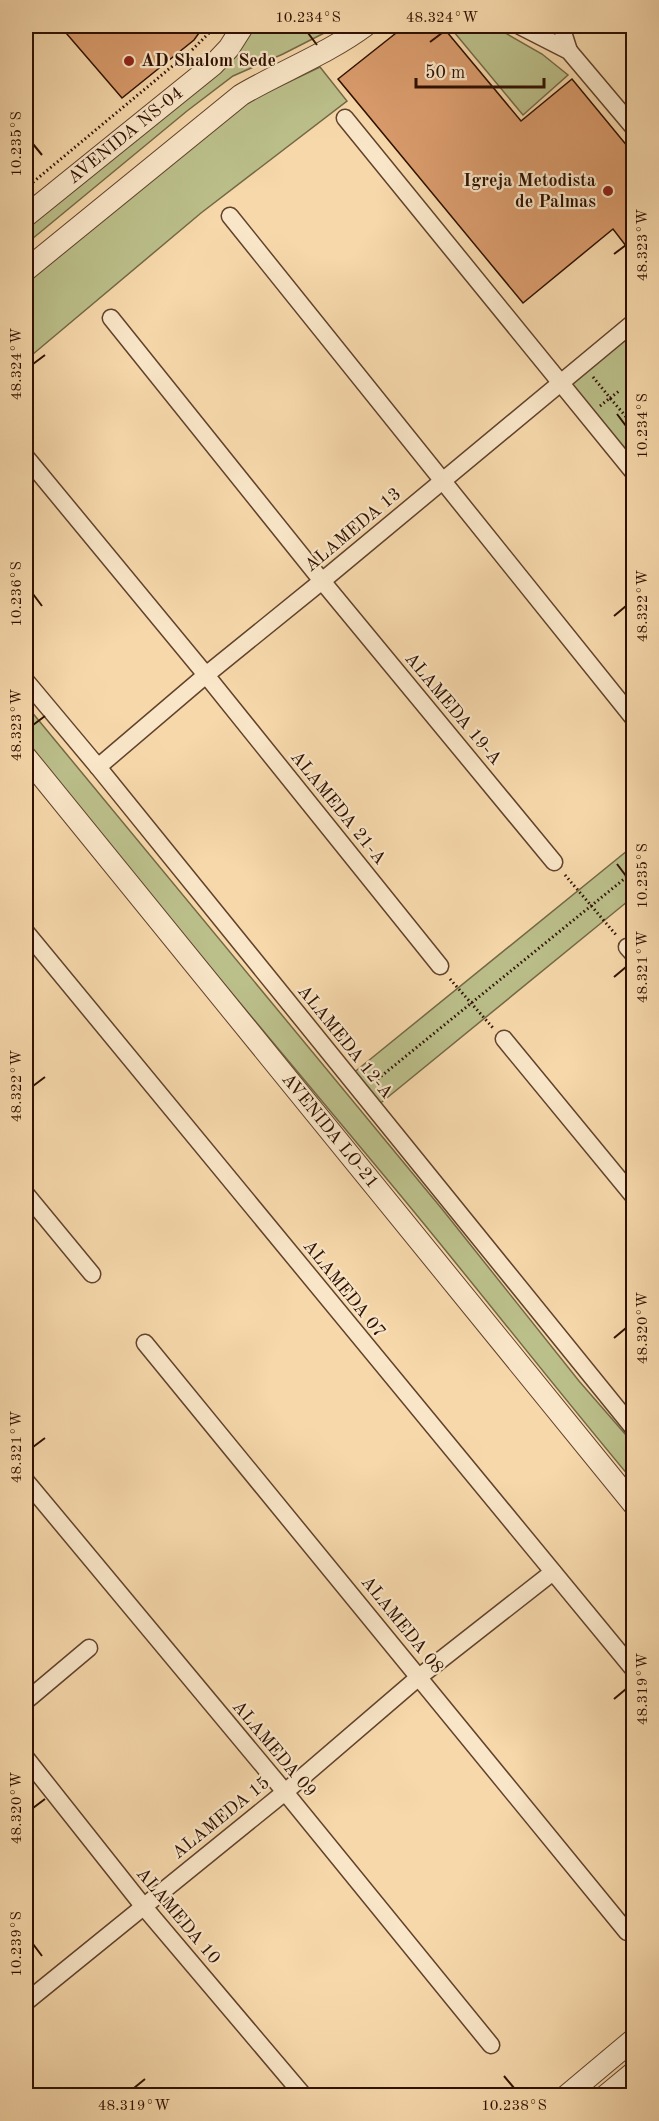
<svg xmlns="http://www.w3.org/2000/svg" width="659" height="2121" font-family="'Old Standard TT',serif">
	<rect width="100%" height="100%" fill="#f6d8ab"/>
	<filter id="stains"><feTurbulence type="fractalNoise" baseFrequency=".00333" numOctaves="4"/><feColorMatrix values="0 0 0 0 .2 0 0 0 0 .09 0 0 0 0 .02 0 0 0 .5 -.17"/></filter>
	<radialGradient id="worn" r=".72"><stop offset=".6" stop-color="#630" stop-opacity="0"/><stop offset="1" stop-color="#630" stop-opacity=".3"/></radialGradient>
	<g fill="#bbbf8a" stroke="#756845" stroke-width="1.5">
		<polygon points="249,26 338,26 283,54 233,76 187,111 26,244 26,227 126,144"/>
		<polygon points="449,26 493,26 542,54 568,75 523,115"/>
		<polygon points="320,67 347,101 201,213 26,360 26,283 235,110 255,98"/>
		<polygon points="633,325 633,471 561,383"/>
		<path d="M26,705l416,504 137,172 54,62v38c-77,-92 -151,-187 -227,-279 -127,-153 -255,-304 -380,-458z"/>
		<polygon points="633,846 633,897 377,1106 352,1074"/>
	</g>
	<g fill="#d99b6c" stroke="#2f1000" stroke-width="1.5">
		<polygon points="60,26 204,26 194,40 122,98"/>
		<polygon points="405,26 442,26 521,121 572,79 633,153 633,255 613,229 523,303 338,79"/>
	</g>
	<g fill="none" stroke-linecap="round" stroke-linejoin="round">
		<g stroke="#61422b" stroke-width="19">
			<g id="minor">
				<polyline points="520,26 569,51 634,128"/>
				<polyline points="561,26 569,51"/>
				<polyline points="345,118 634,473"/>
				<polyline points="230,216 634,719"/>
				<polyline points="111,318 322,581 554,862"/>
				<polyline points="26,457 206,675 440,966"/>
				<polyline points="26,681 98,767 634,1429"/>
				<polyline points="98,767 206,675 322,581 634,322"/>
				<polyline points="26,932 634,1670"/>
				<polyline points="627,947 634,955"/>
				<polyline points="504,1039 634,1197"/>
				<polyline points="26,1194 92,1274"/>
				<polyline points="145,1343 627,1932"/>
				<polyline points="26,1481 285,1792 491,2045"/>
				<polyline points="26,1701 89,1648"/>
				<polyline points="26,1758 144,1907 304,2096"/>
				<polyline points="26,2002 285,1792 419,1677 553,1572"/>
			</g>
		</g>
		<g stroke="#61422b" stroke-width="23">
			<g id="tertiary">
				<path id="s1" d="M26,216l187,-151 16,-17 14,-22"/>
				<path d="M26,270l215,-175c41,-24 86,-41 124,-69"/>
				<path id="s2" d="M26,757l608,748"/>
				<polyline points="566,2096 634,2039"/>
				<polyline points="605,2096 634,2072"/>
			</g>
		</g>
		<g stroke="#2f1000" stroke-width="3" stroke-dasharray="1.5 3" stroke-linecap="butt">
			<polyline points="26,188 193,49 216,26"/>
			<polyline points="593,377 610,398 619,391"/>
			<polyline points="600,406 610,398 634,426"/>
			<polyline points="565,875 617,936"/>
			<polyline points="450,979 493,1028"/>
			<polyline points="374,1082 634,871"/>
		</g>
		<use href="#minor" stroke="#f9e6c8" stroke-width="16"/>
		<use href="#tertiary" stroke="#f9e6c8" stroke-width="21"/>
	</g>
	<path fill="none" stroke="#2f1000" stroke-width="2" d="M308,33l9,12M430,42l12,-9M33,144l9,11M614,254l12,-9M33,364l12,-9M617,414l9,12M33,594l9,12M614,616l12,-10M33,725l12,-9M617,864l9,12M614,977l12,-10M33,1086l12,-9M614,1338l12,-10M33,1447l12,-9M614,1699l12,-10M33,1808l12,-9M33,1944l9,12M504,2076l10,12M134,2088l11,-9"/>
	<g fill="#8f2418" stroke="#f9e6c8" stroke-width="2">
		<circle cx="129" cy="61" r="6"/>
		<circle cx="608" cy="191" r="6"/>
	</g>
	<g text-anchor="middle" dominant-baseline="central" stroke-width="4.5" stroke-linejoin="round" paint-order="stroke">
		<g font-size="18" font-weight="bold" fill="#2f1000" stroke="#f9e6c8" text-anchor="start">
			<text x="141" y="61">AD Shalom Sede</text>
			<text x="596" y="181" text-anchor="end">Igreja Metodista<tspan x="596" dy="21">de Palmas</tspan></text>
		</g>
		<g font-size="18" fill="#2f1000" stroke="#f9e6c8">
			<text stroke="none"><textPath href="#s1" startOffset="128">AVENIDA NS-04</textPath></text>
			<text transform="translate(353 530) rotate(-40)">ALAMEDA 13</text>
			<text transform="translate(453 709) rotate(50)">ALAMEDA 19-A</text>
			<text transform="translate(338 808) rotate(51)">ALAMEDA 21-A</text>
			<text transform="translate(345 1042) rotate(51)">ALAMEDA 12-A</text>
			<text stroke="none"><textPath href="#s2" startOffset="482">AVENIDA LO-21</textPath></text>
			<text transform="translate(344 1289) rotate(51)">ALAMEDA 07</text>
			<text transform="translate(402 1625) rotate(51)">ALAMEDA 08</text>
			<text transform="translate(274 1749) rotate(50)">ALAMEDA 09</text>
			<text transform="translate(221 1818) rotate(-39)">ALAMEDA 15</text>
			<text transform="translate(178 1916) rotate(50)">ALAMEDA 10</text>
		</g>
	</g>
	<rect width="659" height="2121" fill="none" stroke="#f6d8ab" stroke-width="66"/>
	<path d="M416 78v9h128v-9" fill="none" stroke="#2f1000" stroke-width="3"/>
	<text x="425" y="78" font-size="18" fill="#2f1000" stroke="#f9e6c8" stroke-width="4.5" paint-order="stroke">50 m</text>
	<rect x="33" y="33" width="593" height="2055" fill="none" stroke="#2f1000" stroke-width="2"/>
	<g font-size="15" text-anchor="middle" fill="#2f1000">
		<text x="308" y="22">10.234°S</text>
		<text x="442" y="22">48.324°W</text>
		<text transform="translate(16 144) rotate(-90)" y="5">10.235°S</text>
		<text transform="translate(642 245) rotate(-90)" y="5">48.323°W</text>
		<text transform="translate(16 364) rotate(-90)" y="5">48.324°W</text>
		<text transform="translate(642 426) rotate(-90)" y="5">10.234°S</text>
		<text transform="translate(16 594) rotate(-90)" y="5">10.236°S</text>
		<text transform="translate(642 606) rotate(-90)" y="5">48.322°W</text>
		<text transform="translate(16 725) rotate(-90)" y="5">48.323°W</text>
		<text transform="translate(642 876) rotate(-90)" y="5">10.235°S</text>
		<text transform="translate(642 967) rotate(-90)" y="5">48.321°W</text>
		<text transform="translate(16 1086) rotate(-90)" y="5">48.322°W</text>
		<text transform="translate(642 1328) rotate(-90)" y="5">48.320°W</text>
		<text transform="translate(16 1447) rotate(-90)" y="5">48.321°W</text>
		<text transform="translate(642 1689) rotate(-90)" y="5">48.319°W</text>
		<text transform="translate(16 1808) rotate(-90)" y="5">48.320°W</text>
		<text transform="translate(16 1944) rotate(-90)" y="5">10.239°S</text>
		<text x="134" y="2110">48.319°W</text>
		<text x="514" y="2110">10.238°S</text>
	</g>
	<rect width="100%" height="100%" filter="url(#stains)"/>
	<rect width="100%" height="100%" fill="url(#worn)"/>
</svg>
